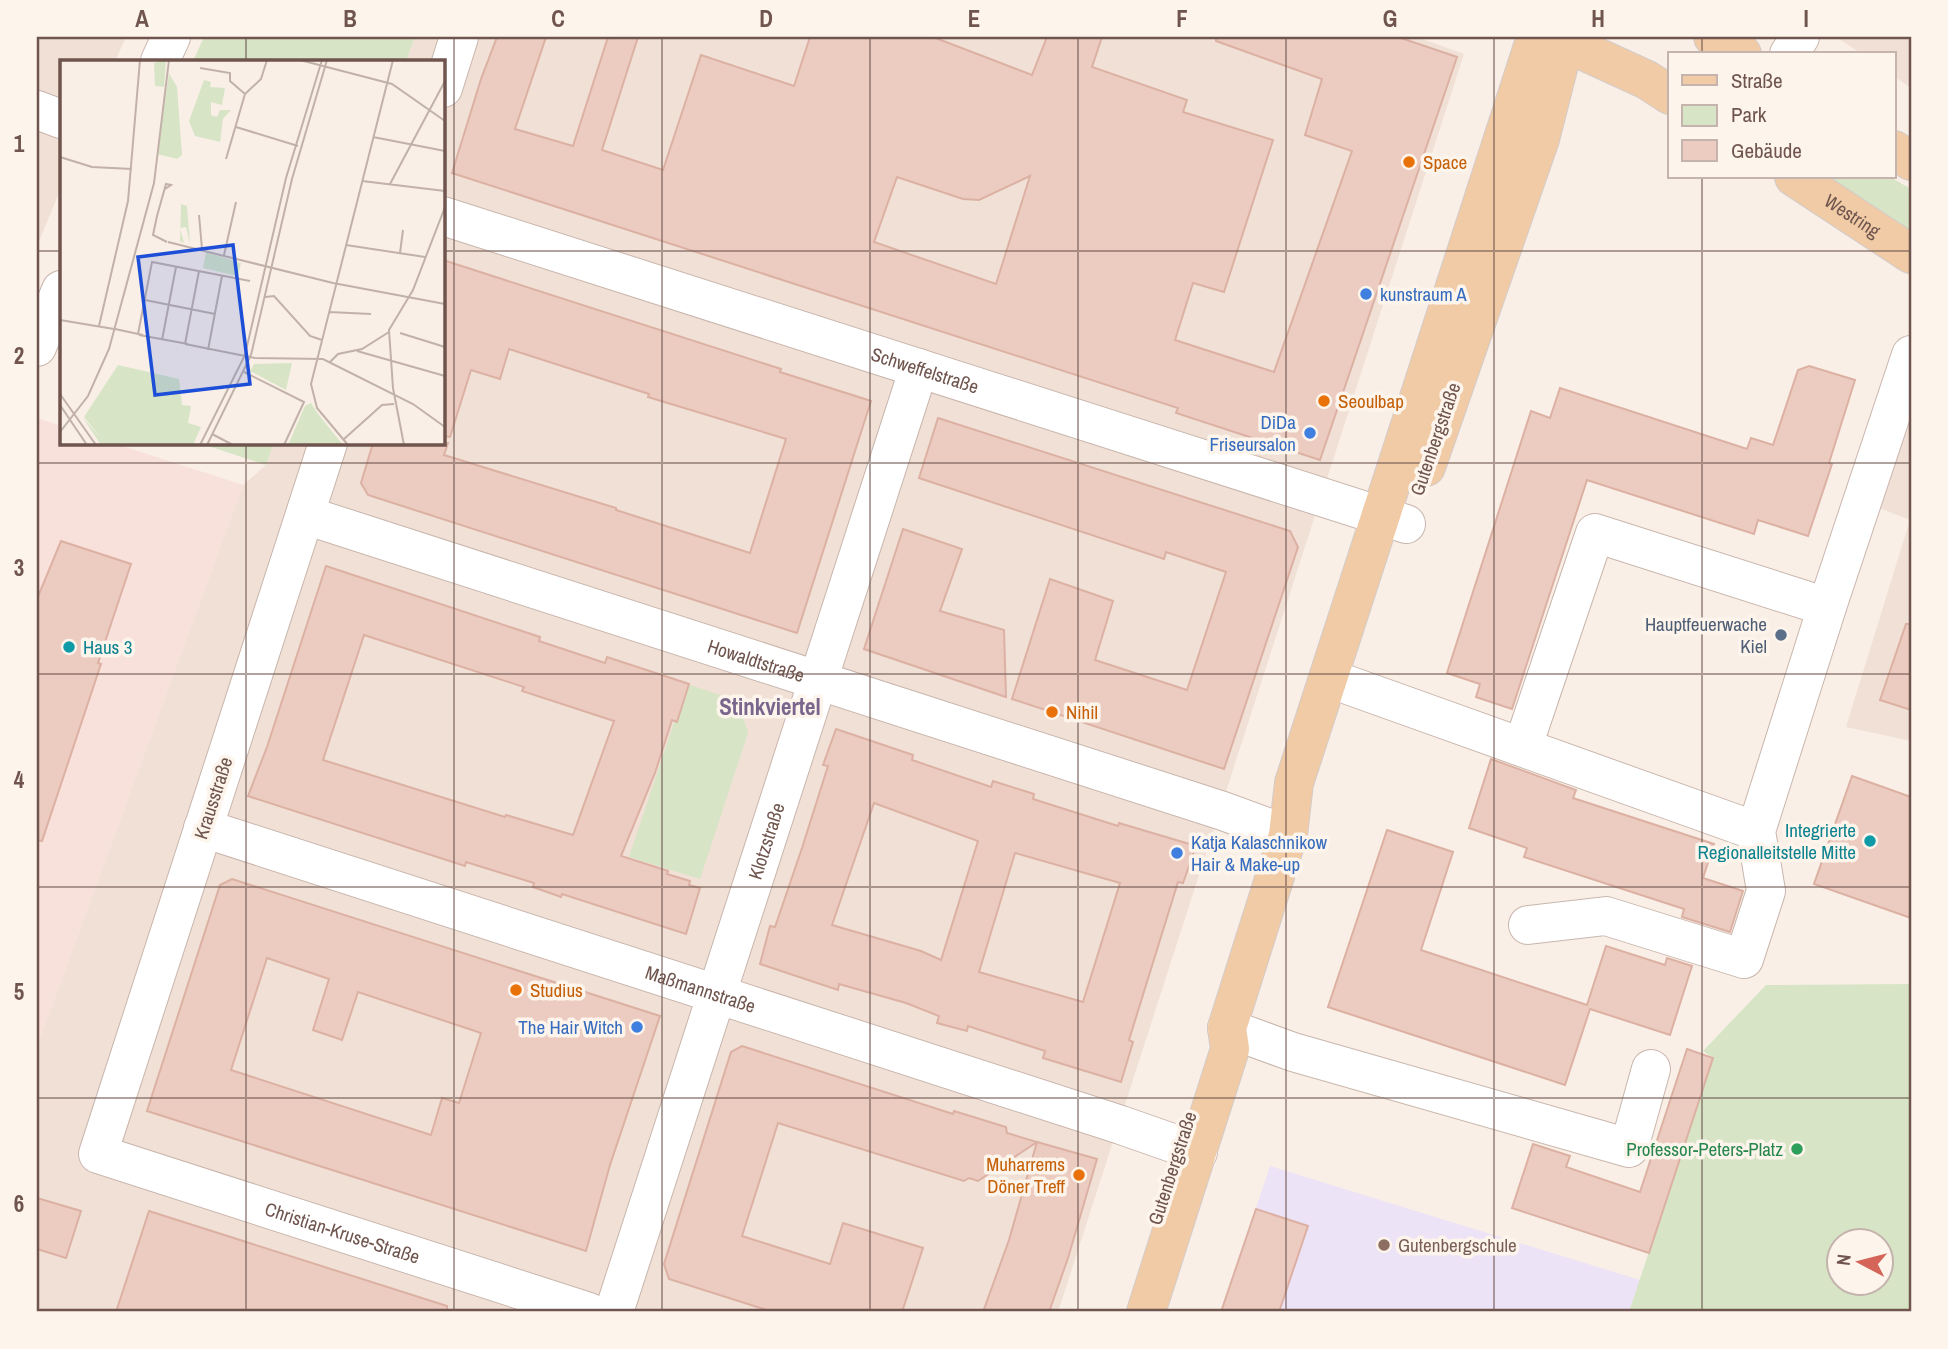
<svg xmlns="http://www.w3.org/2000/svg" width="1948" height="1349" font-family="'Archivo Narrow',sans-serif">
	<rect width="100%" height="100%" fill="#f9efe6"/>
	<g fill="#f0e0d5">
		<polygon points="37,37 126,37 115,61 61,61 61,188 37,246"/>
		<polygon points="415,37 1417,37 1464,54 1058,1312 37,1312 37,1047 243,485 266,465 274,443 443,443 443,61 406,61"/>
		<polygon points="1836,37 1911,37 1911,88 1894,76 1894,54 1862,54"/>
		<polygon points="1911,408 1911,741 1846,727 1910,520 1879,508"/>
	</g>
	<polygon fill="#f8e0db" points="37,418 61,426 61,443 113,443 243,485 37,1047"/>
	<polygon fill="#ece3f6" points="1270,1166 1640,1280 1629,1312 1221,1312"/>
	<g fill="#d7e5c6" fill-rule="evenodd">
		<polygon points="204,37 415,37 406,61 193,61"/>
		<polygon points="1831,177 1890,177 1911,189 1911,235 1832,182"/>
		<polygon points="199,443 274,443 266,465"/>
		<path d="M687,684c32,11 53,13 61,49l-48,146 -71,-22z"/>
		<path d="M1911,984v328h-282l84,-254 -10,-7 63,-66zM1840,1240h42v42h-42z"/>
	</g>
	<g fill="#ecccc1" stroke="#dcb1a3" stroke-width="2" fill-rule="evenodd">
		<path d="M497,37h49l-31,92 58,17 35,-109h30l-36,113 61,20 38,-115 93,31 16,-49h123l99,38 15,-38h55l-10,30 95,33 -4,12 90,28 -49,152 -31,-9 -18,57 99,32 78,-221 -47,-16 17,-56 -106,-38v-4h182l59,20 -137,403 -144,-47 2,-5 -726,-235 29,-94zM1030,176l-34,108 -122,-42 23,-65 66,22 16,1z"/>
		<polygon points="443,260 781,369 780,372 871,401 797,633 368,495 361,483 373,443 448,443 444,455 616,508 616,510 750,553 786,439 648,397 649,394 509,349 500,379 471,370 450,437 443,436"/>
		<polygon points="1809,366 1855,380 1829,463 1832,464 1808,536 1758,520 1754,534 1587,480 1512,709 1476,697 1480,684 1447,673 1531,411 1550,418 1560,388 1747,449 1751,438 1773,445 1798,370"/>
		<polygon points="938,418 1290,531 1298,547 1224,769 1012,699 1050,579 1113,601 1095,660 1187,690 1226,572 1166,552 1164,559 919,478"/>
		<polygon points="903,529 962,549 940,611 1004,630 1006,697 864,649"/>
		<polygon points="61,541 131,564 98,663 101,664 42,841 37,840 37,599"/>
		<path d="M326,566l214,71 -1,4 66,22 2,-6 82,27 -12,38 -5,-2 -17,53 -34,83 47,15 -1,3 23,7 -1,4 11,3 -14,46 -124,-40 -1,3 -28,-10 1,-4 -68,-21 -1,4 -217,-70 19,-49zM364,635l160,52 -2,4 92,30 -41,114 -67,-20 -1,2 -182,-57z"/>
		<polygon points="1906,624 1911,624 1911,710 1880,700"/>
		<path d="M836,729l77,26 -1,5 79,27 2,-6 41,13 -1,5 85,27 1,-3 77,23 -13,37 -5,-1 -49,158 4,2 -12,40 -78,-24 2,-7 -77,-25 -1,5 -30,-8 2,-7 -33,-13 -67,-19 -1,6 -78,-26 10,-38 5,1 27,-79 26,-82 -5,-1zM874,803l104,38 -37,119 -20,-9 -89,-26zM1015,853l105,30 -37,119 -104,-30z"/>
		<polygon points="1491,759 1576,790 1573,798 1714,844 1703,878 1743,891 1730,932 1682,917 1684,909 1524,857 1527,848 1469,828"/>
		<polygon points="1852,776 1911,797 1911,918 1814,884"/>
		<polygon points="1387,830 1453,852 1421,950 1587,1005 1606,946 1665,965 1667,958 1692,966 1670,1035 1590,1009 1565,1085 1328,1007"/>
		<path d="M232,879l428,137 -50,149 -24,86 -439,-140 73,-226zM267,958l62,21 -16,51 29,10 16,-48 123,41 -22,70 -17,-5 -11,37 -200,-65z"/>
		<polygon points="742,1046 953,1114 954,1111 1006,1127 1007,1133 1037,1142 978,1181 969,1178 964,1181 778,1123 742,1236 830,1264 843,1223 923,1248 902,1312 773,1312 669,1279 664,1264 731,1052"/>
		<polygon points="1687,1049 1713,1058 1649,1253 1512,1208 1533,1144 1570,1156 1566,1167 1640,1192"/>
		<polygon points="1037,1142 1097,1159 1068,1258 1049,1312 983,1312 1009,1240"/>
		<polygon points="37,1198 81,1211 66,1258 37,1249"/>
		<polygon points="1256,1209 1308,1226 1279,1312 1221,1312"/>
		<polygon points="149,1211 447,1306 447,1312 116,1312"/>
	</g>
	<g fill="none" stroke-linecap="round" stroke-linejoin="round">
		<g stroke="#c9b6ad" stroke-width="40">
			<g id="minor">
				<polyline points="1789,54 1800,37"/>
				<polyline points="160,61 171,37"/>
				<polyline points="443,88 459,37"/>
				<polyline points="37,110 61,119"/>
				<path id="s1" d="M443,216l963,308"/>
				<polyline points="37,347 61,290"/>
				<path id="s2" d="M328,443l-230,711 491,158"/>
				<path id="s3" d="M305,515l918,296 65,24"/>
				<polyline points="1348,685 1756,831"/>
				<polyline points="1523,746 1595,533 1827,607"/>
				<path id="s4" d="M203,828l918,297 77,27"/>
				<polyline points="1528,925 1606,916 1744,959 1766,891 1756,831 1827,607 1911,355"/>
				<polyline points="1227,1028 1293,1052 1629,1148 1651,1069"/>
				<path id="s5" d="M614,1312l305,-944"/>
			</g>
		</g>
		<g stroke="#d4ccca" stroke-width="40">
			<g id="major">
				<polyline points="1553,37 1647,80 1670,95"/>
				<polyline points="1713,37 1742,54"/>
				<polyline points="1894,150 1911,161"/>
				<path id="s6" d="M1794,177l117,77"/>
				<polyline points="1426,467 1540,139 1566,37"/>
				<polyline points="1146,1312 1230,1049 1227,1028 1288,835 1294,783 1536,37"/>
			</g>
		</g>
		<use href="#minor" stroke="#fff" stroke-width="38"/>
		<use href="#major" stroke="#f0cba6" stroke-width="38"/>
	</g>
	<path fill="none" stroke="#6f554e" stroke-width="2" stroke-opacity="0.55" d="M246,37v24M454,37v1275M662,37v1275M870,37v1275M1078,37v1275M1286,37v1275M1494,37v1275M1702,37v17M1702,177v1135M37,251h24M443,251h1468M246,443v869M37,463h1874M37,674h1874M37,887h1874M37,1098h1874"/>
	<g fill="#e8710a" stroke="#fdf4ec" stroke-width="2.5">
		<circle cx="1409" cy="162" r="7"/>
		<circle cx="1324" cy="401" r="7"/>
		<circle cx="1052" cy="712" r="7"/>
		<circle cx="516" cy="990" r="7"/>
		<circle cx="1079" cy="1175" r="7"/>
	</g>
	<g fill="#3f7fe0" stroke="#fdf4ec" stroke-width="2.5">
		<circle cx="1366" cy="294" r="7"/>
		<circle cx="1310" cy="433" r="7"/>
		<circle cx="1177" cy="853" r="7"/>
		<circle cx="637" cy="1027" r="7"/>
	</g>
	<circle fill="#5c6f8a" stroke="#fdf4ec" stroke-width="2.5" cx="1781" cy="635" r="7"/>
	<g fill="#0f9aa8" stroke="#fdf4ec" stroke-width="2.5">
		<circle cx="69" cy="647" r="7"/>
		<circle cx="1870" cy="841" r="7"/>
	</g>
	<circle fill="#2e9e5b" stroke="#fdf4ec" stroke-width="2.5" cx="1797" cy="1149" r="7"/>
	<circle fill="#8d6e63" stroke="#fdf4ec" stroke-width="2.5" cx="1384" cy="1245" r="7"/>
	<g text-anchor="middle" dominant-baseline="central" stroke-width="7" stroke-linejoin="round" paint-order="stroke">
		<g font-size="19" fill="#c56008" stroke="#fdf4ec" text-anchor="start">
			<text x="1423" y="162">Space</text>
			<text x="1338" y="401">Seoulbap</text>
			<text x="1066" y="712">Nihil</text>
			<text x="530" y="990">Studius</text>
			<text x="1065" y="1164" text-anchor="end">Muharrems<tspan x="1065" dy="22">Döner Treff</tspan></text>
		</g>
		<g font-size="19" fill="#6f554e" stroke="#fdf4ec">
			<text stroke="none"><textPath href="#s6" startOffset="70">Westring</textPath></text>
			<text stroke="none"><textPath href="#s1" startOffset="506">Schweffelstraße</textPath></text>
			<text transform="translate(1435 439) rotate(-71)">Gutenbergstraße</text>
			<text stroke="none"><textPath href="#s3" startOffset="474">Howaldtstraße</textPath></text>
			<text transform="translate(213 798) rotate(-72)">Krausstraße</text>
			<text stroke="none"><textPath href="#s5" startOffset="495">Klotzstraße</textPath></text>
			<text stroke="none"><textPath href="#s4" startOffset="523">Maßmannstraße</textPath></text>
			<text transform="translate(1172 1168) rotate(-72)">Gutenbergstraße</text>
			<text stroke="none"><textPath href="#s2" startOffset="1004">Christian-Kruse-Straße</textPath></text>
		</g>
		<g font-size="19" fill="#366cbe" stroke="#fdf4ec" text-anchor="start">
			<text x="1380" y="294">kunstraum A</text>
			<text x="1296" y="422" text-anchor="end">DiDa<tspan x="1296" dy="22">Friseursalon</tspan></text>
			<text x="1191" y="842">Katja Kalaschnikow<tspan x="1191" dy="22">Hair &amp; Make-up</tspan></text>
			<text x="623" y="1027" text-anchor="end">The Hair Witch</text>
		</g>
		<g font-size="19" fill="#4e5e75" stroke="#fdf4ec" text-anchor="end">
			<text x="1767" y="624">Hauptfeuerwache<tspan x="1767" dy="22">Kiel</tspan></text>
		</g>
		<g font-size="19" fill="#0d838f" stroke="#fdf4ec" text-anchor="start">
			<text x="83" y="647">Haus 3</text>
			<text x="1856" y="830" text-anchor="end">Integrierte<tspan x="1856" dy="22">Regionalleitstelle Mitte</tspan></text>
		</g>
		<g font-size="19" fill="#27864d" stroke="#fdf4ec" text-anchor="end">
			<text x="1783" y="1149">Professor-Peters-Platz</text>
		</g>
		<g font-size="19" fill="#785e54" stroke="#fdf4ec" text-anchor="start">
			<text x="1398" y="1245">Gutenbergschule</text>
		</g>
		<g font-size="23" font-weight="bold" fill="#7a668c" stroke="#fdf4ec">
			<text x="770" y="706">Stinkviertel</text>
		</g>
	</g>
	<g transform="translate(60 60)">
		<rect width="385" height="385" fill="#f9efe6"/>
		<path d="M102,0h4l-2,27 -9,-1 -1,-23zM109,13l8,14 5,68 -5,4 -20,-5zM144,20l7,2 -1,5 15,1 -3,17 -11,-3v13l6,2 3,-7h11l-8,9 -3,23 -25,-6 -6,-15zM121,144l6,2 3,38 -4,-17 -6,1 4,15 -4,-2zM146,192l35,11 -3,13 -35,-8zM232,303l-6,27 -36,-19 4,-7zM58,305l61,14 3,26 9,1 -3,17 13,4 -8,18h-92l-18,-27 18,20 -17,-21zM251,343l7,11 25,31h-55l17,-39z" fill="#d7e5c6"/>
		<path fill="none" stroke="#c2b1a9" stroke-width="2" d="M240,0l92,24 53,37M140,8l30,5v8l15,13M176,67l62,19M313,77l72,14M0,97l32,10 40,2M166,99l19,-65 16,-15 6,-19M302,121l83,10M330,124l55,-103M105,129l6,-4 -5,-1 -9,32 -4,19 14,7M139,155l3,34M108,182l165,41 112,21M286,185l79,12M340,193l3,-23M164,195l12,-53M205,237l9,-1 36,40 12,4M85,240l70,14M269,252l42,2M0,260l54,9M39,266l29,-125 12,-141M55,269l28,6M340,273l45,14M78,274l14,-72 98,19M79,275l49,9M102,280l14,-73M125,284l14,-73M125,284l70,14 68,1 90,45 32,23M148,290l14,-74M297,291l88,25M270,302l8,-8 24,-5 27,-17M184,312l60,30 -20,43M0,334l36,51M0,345l27,40M0,372l28,-36 21,-47 45,-166 15,-123M152,374l21,11M284,379l38,-34 12,-1M140,385l45,-90 41,-177 36,-118M147,385l44,-90 41,-176 35,-119M288,385l-31,-37 -6,-24 82,-324M344,385l-11,-57 -4,-58 24,-40 32,-83"/>
		<path fill="#1d4ed8" fill-opacity="0.15" stroke="#1d4ed8" stroke-width="3.5" d="M173,185l17,139 -95,11 -17,-138z"/>
		<rect width="385" height="385" fill="none" stroke="#6f554e" stroke-width="3.5"/>
	</g>
	<rect width="1948" height="1349" fill="none" stroke="#fdf4ec" stroke-width="77"/>
	<rect x="1668" y="52" width="228" height="126" fill="#fdf4ec" stroke="#c4b4ad" stroke-width="2"/>
	<rect x="1682" y="75" width="35" height="10" fill="#f0cba6" stroke="#c4b4ad" stroke-width="2"/>
	<text x="1731" y="88" font-size="21" fill="#6f554e">Straße</text>
	<rect x="1682" y="105" width="35" height="21" fill="#d7e5c6" stroke="#c4b4ad" stroke-width="2"/>
	<text x="1731" y="122" font-size="21" fill="#6f554e">Park</text>
	<rect x="1682" y="140" width="35" height="21" fill="#ecccc1" stroke="#c4b4ad" stroke-width="2"/>
	<text x="1731" y="158" font-size="21" fill="#6f554e">Gebäude</text>
	<g transform="translate(1860 1262) rotate(277)"><circle r="33" fill="#fdf4ec" stroke="#c4b4ad" stroke-width="2"/>
	<path d="M0-5L12 26L0 18L-12 26Z" fill="#d56559"/>
	<text y="-10" font-size="19" font-weight="bold" text-anchor="middle" fill="#6f554e">N</text>
	</g>
	<rect x="38" y="38" width="1872" height="1272" fill="none" stroke="#6f554e" stroke-width="2.5"/>
	<g font-size="23" text-anchor="middle" font-weight="bold" fill="#6f554e">
		<text x="142" y="27">A</text>
		<text x="350" y="27">B</text>
		<text x="558" y="27">C</text>
		<text x="766" y="27">D</text>
		<text x="974" y="27">E</text>
		<text x="1182" y="27">F</text>
		<text x="1390" y="27">G</text>
		<text x="1598" y="27">H</text>
		<text x="1806" y="27">I</text>
		<text x="19" y="152">1</text>
		<text x="19" y="364">2</text>
		<text x="19" y="576">3</text>
		<text x="19" y="788">4</text>
		<text x="19" y="1000">5</text>
		<text x="19" y="1212">6</text>
	</g>
</svg>
